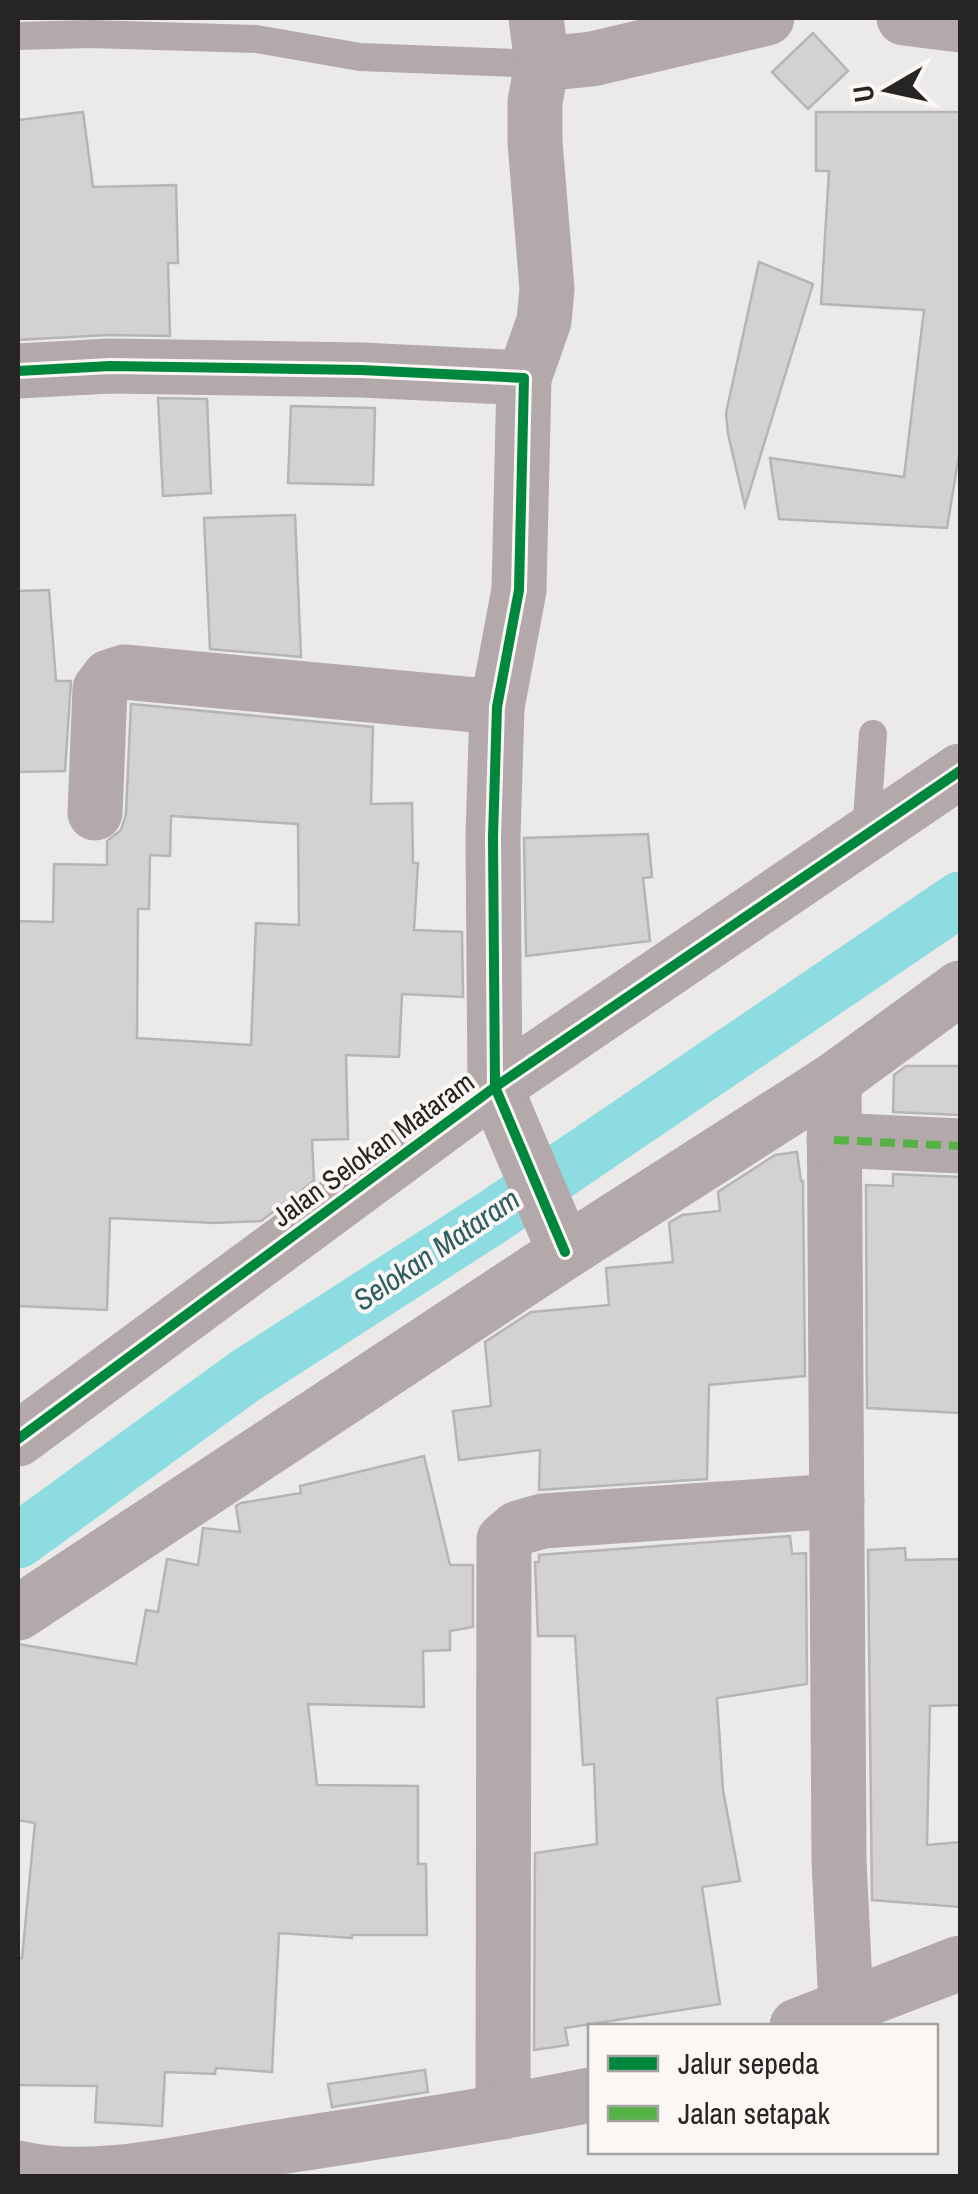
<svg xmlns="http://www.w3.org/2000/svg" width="978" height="2194" font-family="'Archivo Narrow',sans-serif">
	<rect width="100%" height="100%" fill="#eceae9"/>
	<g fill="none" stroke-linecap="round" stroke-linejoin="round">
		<polyline stroke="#8ddce2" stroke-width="55" points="18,1541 245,1376 494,1216 960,899"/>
	</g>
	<g fill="#d3d1d1" stroke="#b6b4b4" stroke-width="2.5" fill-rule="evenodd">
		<polygon points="813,33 848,71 808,109 772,72"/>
		<polygon points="83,112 93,187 176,185 178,263 168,263 170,336 108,335 18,340 18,120"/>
		<polygon points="816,112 960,112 960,449 947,528 779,519 770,458 904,477 924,310 821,304 829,171 816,171"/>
		<polygon points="759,262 813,284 745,506 728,434 726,413"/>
		<polygon points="158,398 207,399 211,493 163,496"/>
		<polygon points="291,406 375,408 373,485 288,483"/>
		<polygon points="295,515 301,657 210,649 204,518"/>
		<polygon points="49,590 56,681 71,681 65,771 18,772 18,591"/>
		<path d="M131,704l242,23 -2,77 41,-1 1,60h5l-4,67 48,2 1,65 -61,-3 -3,63 -53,-2 2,84 -36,1 2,41 -53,40 -46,2 -105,-5 -3,92 -89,-4v-385l35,1 1,-58 53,1v-24l14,-11 5,-16zM171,816l127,8 1,101 -43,-2 -5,122 -114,-7 1,-129h11l1,-54 20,1z"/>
		<polygon points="648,834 652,877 643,878 650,941 526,956 524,838"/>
		<polygon points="906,1066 960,1066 960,1115 893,1112 894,1075"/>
		<polygon points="797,1152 801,1181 803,1181 805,1376 709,1385 707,1479 539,1490 540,1450 459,1460 453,1411 491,1406 485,1342 531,1312 609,1305 606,1268 673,1262 669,1223 682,1215 720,1211 718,1192 775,1155"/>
		<polygon points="893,1174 960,1177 960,1413 867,1408 866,1185 893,1186"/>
		<polygon points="424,1456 450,1565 473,1565 473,1627 450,1631 450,1650 423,1651 424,1707 308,1704 317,1785 418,1786 418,1864 426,1864 427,1935 352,1935 352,1938 279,1933 272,2072 216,2068 215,2074 165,2072 162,2126 95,2122 97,2086 18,2085 18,1958 22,1958 35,1823 18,1820 18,1644 136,1664 146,1610 158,1612 167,1559 198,1565 203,1528 240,1532 236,1506 241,1503 301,1493 300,1486"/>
		<polygon points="790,1536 792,1554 806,1553 807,1684 717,1698 723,1790 740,1881 702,1887 720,2004 565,2028 568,2045 534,2050 535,1853 597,1844 594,1764 583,1765 575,1636 538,1636 535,1562 539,1562 539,1555"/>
		<polygon points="905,1548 906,1560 960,1559 960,1705 930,1706 927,1845 960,1842 960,1907 872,1900 868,1550"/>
		<polygon points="425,2070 428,2092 332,2107 328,2084"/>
	</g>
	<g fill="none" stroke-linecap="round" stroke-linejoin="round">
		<g stroke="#b3a8aa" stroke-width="28">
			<polyline points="18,36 90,34 256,39 360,57 542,64"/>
			<polyline points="866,834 873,734"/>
		</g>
		<g stroke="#b3a8aa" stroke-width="55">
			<polyline points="536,18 542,64"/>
			<polyline points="904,18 960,25"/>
			<polyline points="18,371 110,366 361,370 524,378 519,590 497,707 493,837 495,1087 565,1252"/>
			<polyline points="524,378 544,321 547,289 535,142 535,102 542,64 592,59 767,18"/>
			<polyline points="95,813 100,689 109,677 124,672 497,707"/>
			<polyline points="834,1080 839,1860 846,2007"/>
			<polyline points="834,1140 960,1146"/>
			<polyline points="18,1439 495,1087 960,771"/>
			<polyline points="797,2026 960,1963"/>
			<polyline points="503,2112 504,1540 518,1528 543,1521 837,1501"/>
			<path d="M18,2168c76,18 172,-7 249,-19 108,-17 216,-32 323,-54"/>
		</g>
		<polyline stroke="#b3a8aa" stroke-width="55" points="18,1613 565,1252 834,1080 960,988"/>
		<polyline stroke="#56b245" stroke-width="8" stroke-dasharray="15 8" stroke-linecap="butt" points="834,1140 960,1146"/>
		<g stroke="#faf7f5" stroke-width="16">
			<g id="cycleway">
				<polyline points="18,371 110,366 361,370 524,378 519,590 497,707 493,837 495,1087 565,1252"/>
				<polyline points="18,1439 495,1087 960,771"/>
			</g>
		</g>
		<use href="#cycleway" stroke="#00873e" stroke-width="10"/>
	</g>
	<g text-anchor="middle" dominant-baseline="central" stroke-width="8" stroke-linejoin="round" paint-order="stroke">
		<g font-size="28" fill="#262524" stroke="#faf7f5">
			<text transform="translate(373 1149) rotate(-36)">Jalan Selokan Mataram</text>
		</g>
		<g font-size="30" font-style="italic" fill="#2d5e62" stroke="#faf7f5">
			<text transform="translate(436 1249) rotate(-34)">Selokan Mataram</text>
		</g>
	</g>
	<rect width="978" height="2194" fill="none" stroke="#262524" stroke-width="40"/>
	<rect x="588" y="2024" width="350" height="130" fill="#faf7f5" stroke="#a5a3a1" stroke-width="2.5"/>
	<rect x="608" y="2056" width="50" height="15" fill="#00873e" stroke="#a5a3a1" stroke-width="2.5"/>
	<text x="678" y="2074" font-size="30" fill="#262524">Jalur sepeda</text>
	<rect x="608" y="2106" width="50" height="15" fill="#56b245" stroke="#a5a3a1" stroke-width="2.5"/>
	<text x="678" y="2124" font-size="30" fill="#262524">Jalan setapak</text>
	<g transform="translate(888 90) rotate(261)" stroke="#faf7f5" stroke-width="8" paint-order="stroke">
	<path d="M0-8L18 38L0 25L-18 38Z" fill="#262524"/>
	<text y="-15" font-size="28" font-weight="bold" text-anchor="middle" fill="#262524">U</text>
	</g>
</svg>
